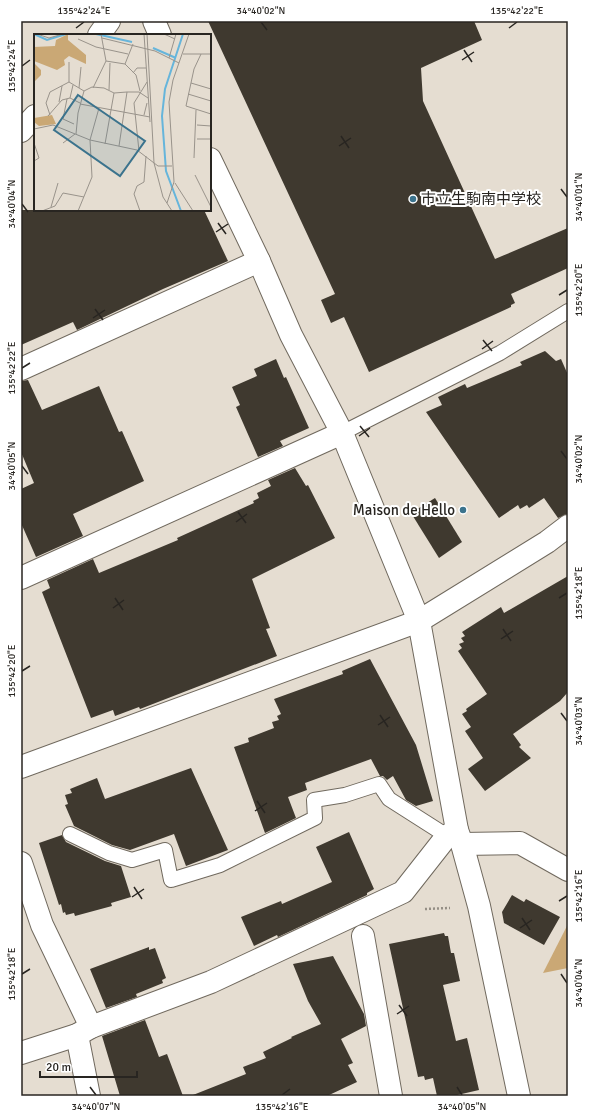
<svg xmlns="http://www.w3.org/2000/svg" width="589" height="1117" font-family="Signika,'Noto Sans JP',sans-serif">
	<rect width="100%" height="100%" fill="#e5ddd1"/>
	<polygon fill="#caa875" points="568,924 568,968 543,973"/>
	<g fill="#3f392f">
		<polygon points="208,21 474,21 482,40 421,68 423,101 495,259 568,228 568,268 511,294 515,303 511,305 511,307 369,372 344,317 331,323 321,300 335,294"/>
		<polygon points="21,210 204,210 228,261 163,289 77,330 73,322 21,345"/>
		<polygon points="545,351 556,361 561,359 568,375 568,514 558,518 544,498 529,508 527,505 520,509 518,505 499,518 426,412 442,405 438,397 465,384 467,388 522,365 520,362"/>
		<polygon points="276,359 284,378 286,377 309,428 280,441 283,446 258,457 236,407 240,405 232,387 257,376 254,369"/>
		<polygon points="28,380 42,410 99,386 119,432 122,431 144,481 73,514 83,536 36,557 21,523 21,489 34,483 21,452 21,381"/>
		<polygon points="295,468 306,486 308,485 335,538 252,579 270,628 266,629 277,656 140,709 139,707 115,716 113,710 91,718 42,592 50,588 47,580 93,559 99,573 178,540 177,538 254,503 253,501 259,498 257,493 271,486 268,480"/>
		<polygon points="435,498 462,542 439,558 411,513"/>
		<polygon points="568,576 568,692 560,701 513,734 521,745 519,747 531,758 485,791 468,769 483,758 465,731 471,727 462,714 467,711 466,709 487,694 458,651 462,648 459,644 464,642 461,638 465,636 462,632 501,607 504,613"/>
		<polygon points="370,659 416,745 433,801 416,806 406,800 393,776 387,780 383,776 380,776 371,759 305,783 307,790 288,797 296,818 265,833 234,747 249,742 248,738 274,728 272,722 279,720 277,716 281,714 274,699 343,674 342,671"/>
		<polygon points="191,768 228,850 186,866 174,834 130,850 112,845 74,826 65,805 68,804 65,795 72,793 70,789 97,778 105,799"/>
		<polygon points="349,832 374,889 367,893 367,895 278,937 277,935 254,946 241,917 281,901 282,904 332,882 316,847"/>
		<polygon points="62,835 66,842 105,861 121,866 131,897 111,903 112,906 75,916 74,913 66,915 65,912 63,913 61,904 59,905 39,843"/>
		<polygon points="512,895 524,902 526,899 560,917 544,945 504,923 502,912"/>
		<polygon points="444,933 445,936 448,936 451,953 454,953 460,981 443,985 456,1041 467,1038 479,1090 453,1096 437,1096 433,1078 425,1080 424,1076 418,1077 389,944"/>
		<polygon points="149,947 149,950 155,948 166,978 162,980 163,983 136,994 137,997 106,1008 90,969"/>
		<polygon points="333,956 364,1014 366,1026 341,1039 353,1063 348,1065 357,1082 327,1096 193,1096 193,1095 246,1074 243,1067 266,1058 263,1052 292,1038 291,1037 321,1024 308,1001 293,964"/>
		<polygon points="145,1020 159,1057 167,1054 183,1096 120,1096 102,1036"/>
	</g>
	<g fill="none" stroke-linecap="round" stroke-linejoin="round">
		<g stroke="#70695e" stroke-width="16">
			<g id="lane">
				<polyline points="342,433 500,353 568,311"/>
				<polyline points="70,834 109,853 132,860 165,850 171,880 220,865 315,818 314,800 345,795 379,784 389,799 447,836"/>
			</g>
		</g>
		<g stroke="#70695e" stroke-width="24">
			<g id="street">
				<polyline points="154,21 160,35"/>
				<polyline points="99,35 109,21"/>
				<polyline points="21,131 35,116"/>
				<polyline points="210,159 259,261 291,335 342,433 419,621"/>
				<polyline points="21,369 259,261"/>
				<polyline points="21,578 342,433"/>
				<polyline points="21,767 419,621 547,542 568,526"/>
				<polyline points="462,844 520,843 568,870"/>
				<polyline points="21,863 42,925 91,1027"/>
				<polyline points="363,936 391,1096"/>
				<polyline points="77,1035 89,1096"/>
				<polyline points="21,1053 77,1035 91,1027 211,982 403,892 447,836 457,830"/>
			</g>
		</g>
		<g stroke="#70695e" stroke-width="24">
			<polyline id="secondary" points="419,621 457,830 462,844 479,906 519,1096"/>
		</g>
		<polyline stroke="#948e85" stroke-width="2.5" stroke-dasharray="2 2" stroke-linecap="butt" points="425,909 450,908"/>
		<use href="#lane" stroke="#fff" stroke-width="14"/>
		<use href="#street" stroke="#fff" stroke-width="22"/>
		<use href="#secondary" stroke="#fff" stroke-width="22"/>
	</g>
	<path fill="none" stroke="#282521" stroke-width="1.5" d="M261,22l6,8M76,28l8,-6M509,28l8,-6M464,50l8,12M462,60l12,-8M22,66l8,-6M341,136l8,12M339,146l12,-8M561,189l6,8M22,204l6,8M218,223l8,11M216,232l12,-8M559,295l8,-5M95,309l8,11M93,318l12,-8M483,340l9,11M482,349l11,-8M22,368l8,-5M360,426l9,11M359,436l11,-8M561,451l6,8M22,466l6,8M238,512l8,11M236,522l11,-8M115,598l8,12M559,598l8,-5M113,608l11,-8M503,629l8,12M501,639l12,-8M22,671l8,-5M561,713l6,8M380,715l8,12M378,725l12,-8M257,801l8,12M255,811l12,-8M134,887l8,12M132,897l12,-8M559,901l8,-5M522,918l8,12M520,928l12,-8M22,974l8,-5M561,974l6,9M399,1005l8,11M397,1014l12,-8M90,1087l6,8M457,1087l5,8M282,1095l8,-6"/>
	<g fill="#3b738d" stroke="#fff" stroke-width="1.5">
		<circle cx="413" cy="199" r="4"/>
		<circle cx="463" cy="510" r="4"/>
	</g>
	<g text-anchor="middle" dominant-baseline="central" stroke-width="4" stroke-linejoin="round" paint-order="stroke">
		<g font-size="15" fill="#282521" stroke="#fff" text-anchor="start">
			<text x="421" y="199">市立生駒南中学校</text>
			<text x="455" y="510" text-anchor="end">Maison de Hello</text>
		</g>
	</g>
	<g transform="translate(34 34)">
		<rect width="177" height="177" fill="#e5ddd1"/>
		<path d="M34,0v6l18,15v9l-17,-8 -5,4 1,5 -8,5 -23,-9v-14l21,-1 1,-6zM1,30l6,6v5l-7,7zM18,81l4,9 -17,2 -5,-4v-4z" fill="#caa875"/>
		<path fill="none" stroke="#66b5db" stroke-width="2" d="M0,0l13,6 19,-6M62,0l36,8M119,14l23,10M147,177l-15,-40 -4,-55 3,-27 18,-55"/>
		<path fill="none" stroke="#99938b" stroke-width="1" d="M3,0l12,4 14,-4M67,0l5,27M110,0l6,88M113,0l7,129 9,34 9,14M130,0l11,5M68,4l53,13 24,12M44,5l18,8 32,7M99,10l-8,20 11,11 4,16M149,20h28M167,20l-7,15 -8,37 25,8M135,24l7,-24M72,27l19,3M35,28v20M99,39l4,-5h9M157,49l20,6M45,54l2,-21M59,54l13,-27M75,56l1,-27M154,60l23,7M36,64l3,-13M33,65l-4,20 11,5M25,68l3,-16M46,70l70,13M16,81l-4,-12 4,-11 19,-10 15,9M110,81l3,-12M14,82l14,-16 8,-2 10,5M163,91l14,1M0,95l19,-4 37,15 47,10 21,16h14M42,100l2,-21 6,-22 8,-4 12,1 10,5 13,-1M163,105h14M0,109l5,15 -5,3M29,109l12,-9M71,110l9,-51M85,112l8,-54h12l9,6M105,117l-5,-48 13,-21M160,124l2,-48M161,141l16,32M141,149l18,28M133,169l7,-21 -5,-80 4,-22 16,-46M17,173l7,-24M8,177l13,-5 8,-13 21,4M44,177l14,-34 -2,-37 9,-32M106,177l-6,-17 3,-8 7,-4 2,-26"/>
		<path fill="#3b738d" fill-opacity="0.15" stroke="#3b738d" stroke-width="2" d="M44,61l67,46 -25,35 -66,-46z"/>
		<rect width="177" height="177" fill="none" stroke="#282521" stroke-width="2"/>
	</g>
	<rect width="589" height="1117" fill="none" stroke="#ffffff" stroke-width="44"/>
	<path d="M40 1071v6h97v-6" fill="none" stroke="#282521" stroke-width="2"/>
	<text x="46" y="1071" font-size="12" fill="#282521" stroke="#ffffff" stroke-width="3" paint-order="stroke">20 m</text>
	<rect x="22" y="22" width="545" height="1073" fill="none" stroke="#282521" stroke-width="1.5"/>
	<g font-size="10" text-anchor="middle" fill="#282521">
		<text x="84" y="14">135°42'24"E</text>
		<text x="261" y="14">34°40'02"N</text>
		<text x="517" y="14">135°42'22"E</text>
		<text transform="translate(11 66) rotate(-90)" y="4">135°42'24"E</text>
		<text transform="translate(578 197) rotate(-90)" y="4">34°40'01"N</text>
		<text transform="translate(11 204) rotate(-90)" y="4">34°40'04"N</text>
		<text transform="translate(578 290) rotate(-90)" y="4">135°42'20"E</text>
		<text transform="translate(11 368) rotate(-90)" y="4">135°42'22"E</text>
		<text transform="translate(578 459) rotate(-90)" y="4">34°40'02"N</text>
		<text transform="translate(11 466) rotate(-90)" y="4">34°40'05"N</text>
		<text transform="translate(578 593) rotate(-90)" y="4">135°42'18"E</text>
		<text transform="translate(11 671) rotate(-90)" y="4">135°42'20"E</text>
		<text transform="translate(578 721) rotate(-90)" y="4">34°40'03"N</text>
		<text transform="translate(578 896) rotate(-90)" y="4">135°42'16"E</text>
		<text transform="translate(11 974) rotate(-90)" y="4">135°42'18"E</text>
		<text transform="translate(578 983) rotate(-90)" y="4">34°40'04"N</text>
		<text x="96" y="1110">34°40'07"N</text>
		<text x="282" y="1110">135°42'16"E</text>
		<text x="462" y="1110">34°40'05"N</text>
	</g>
</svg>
